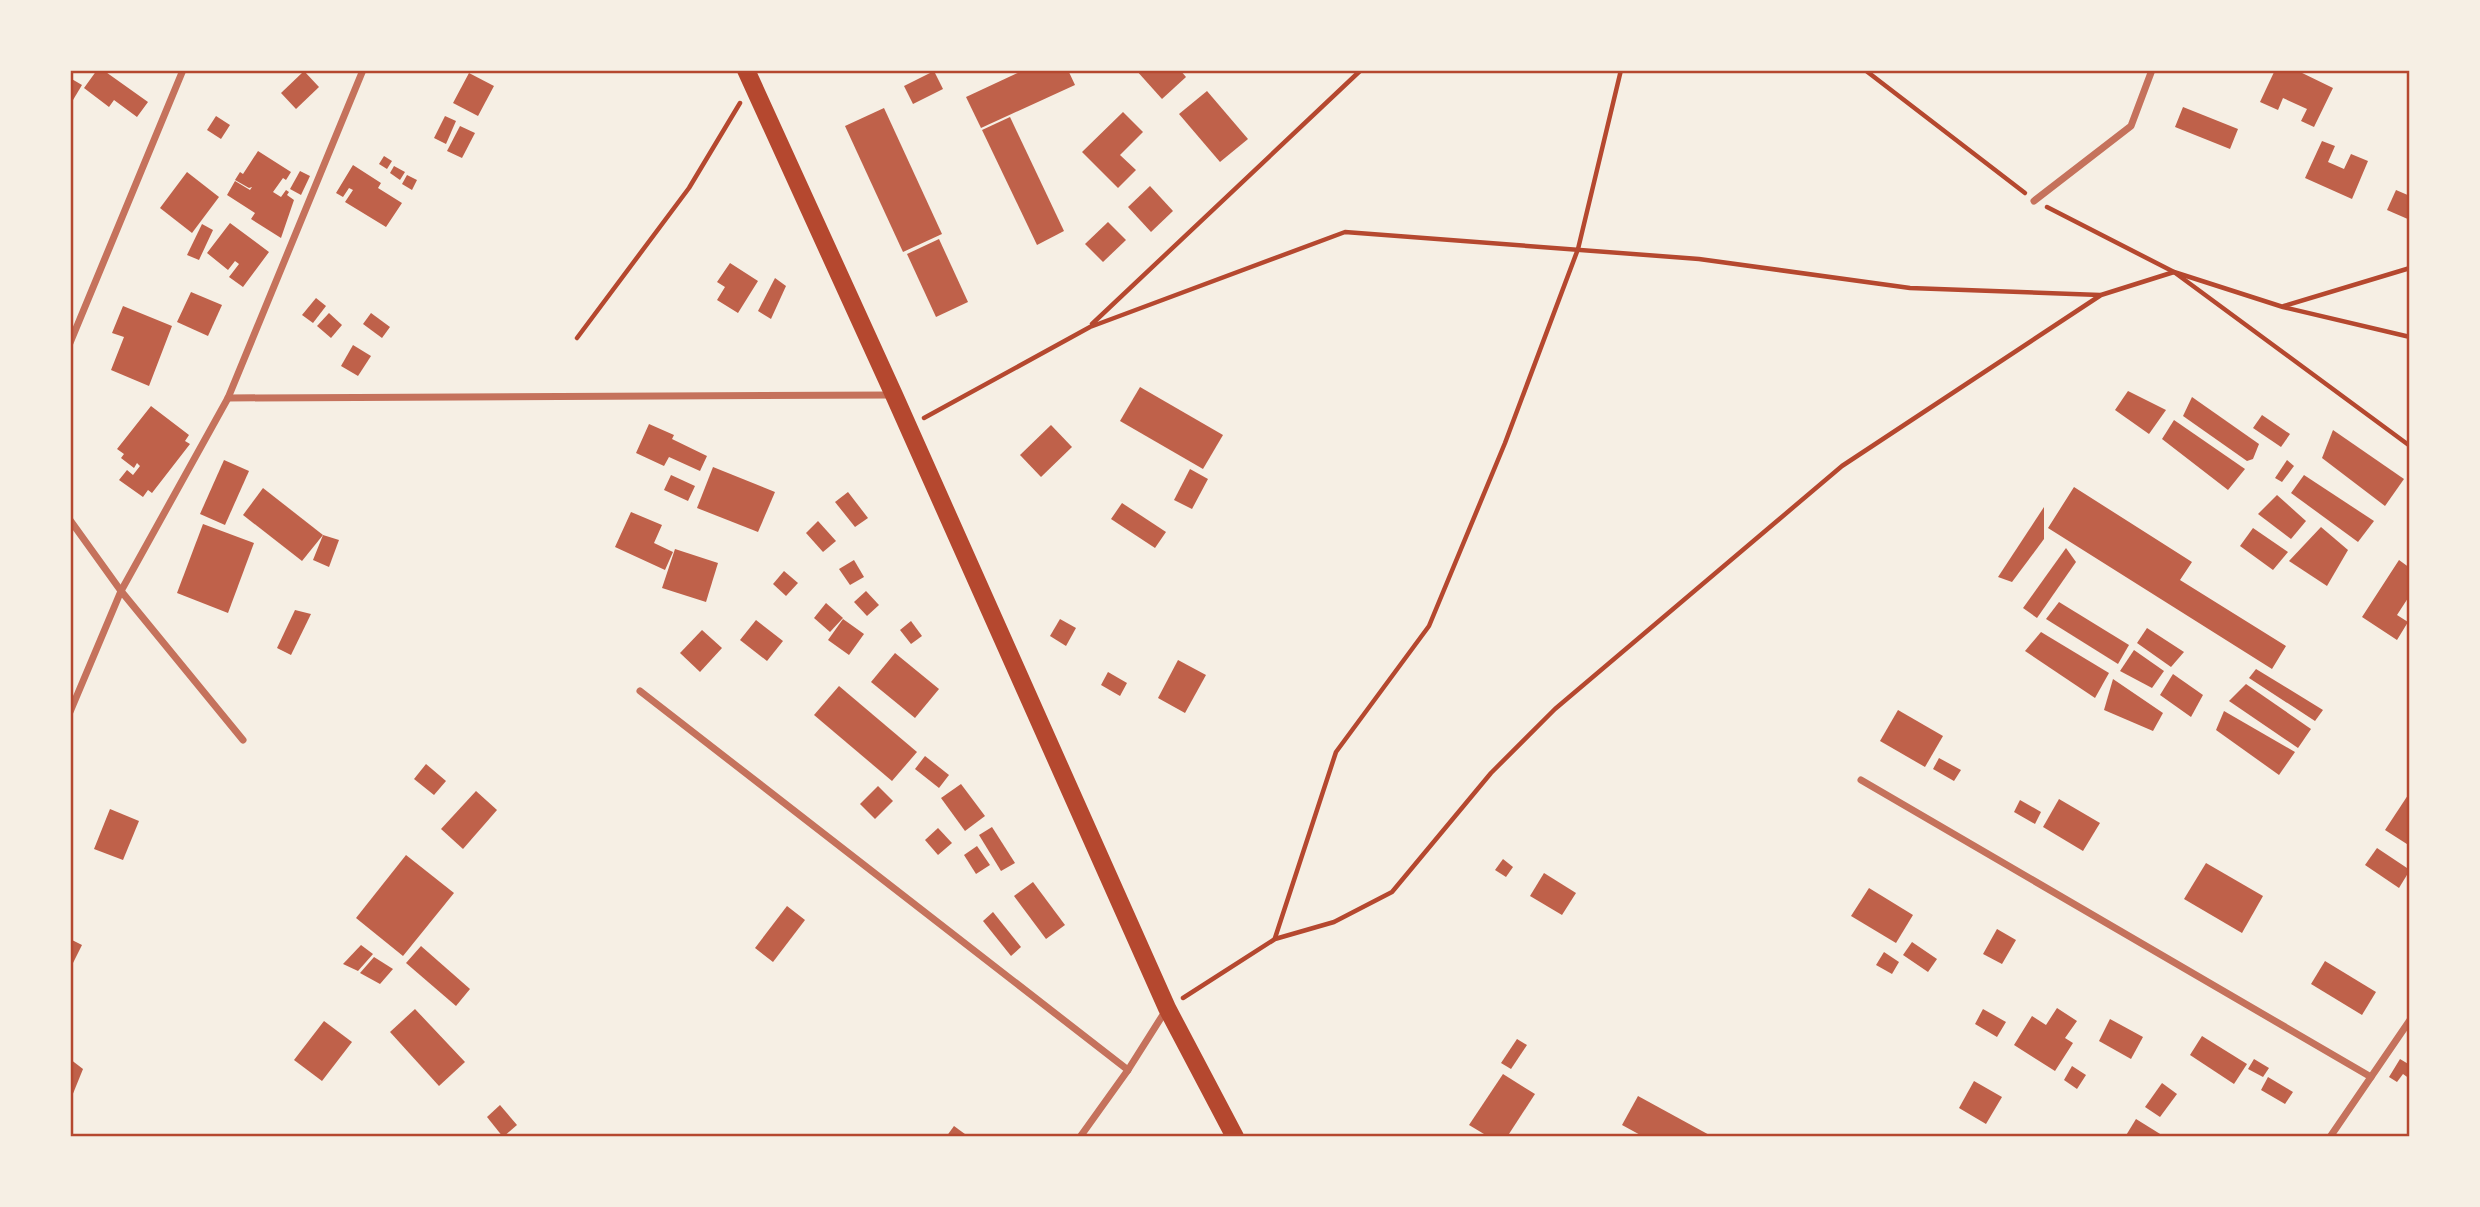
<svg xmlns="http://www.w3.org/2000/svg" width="2480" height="1207" font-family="Roboto,sans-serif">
	<rect width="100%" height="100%" fill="#f6efe4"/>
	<g fill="#bf614a">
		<polygon points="97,70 103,70 148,102 137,117 114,100 109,107 84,88"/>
		<polygon points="1024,70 1068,70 1075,85 981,128 966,97"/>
		<polygon points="1136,70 1180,70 1186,77 1162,99"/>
		<polygon points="2275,70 2296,70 2333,88 2314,127 2301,121 2307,109 2283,98 2278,110 2260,102"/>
		<polygon points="304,71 319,87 296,109 281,93"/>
		<polygon points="934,71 943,89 913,104 904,86"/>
		<polygon points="469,73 494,86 478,116 453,103"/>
		<polygon points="70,78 82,85 70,105"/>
		<polygon points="1207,91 1248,139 1220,162 1179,114"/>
		<polygon points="2183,107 2238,129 2230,149 2175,127"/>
		<polygon points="884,108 942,234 903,252 845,126"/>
		<polygon points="1123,112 1143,132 1120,155 1136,170 1118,188 1082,152"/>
		<polygon points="216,116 230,125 221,139 207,130"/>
		<polygon points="445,116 456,121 446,144 434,138"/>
		<polygon points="1010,117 1064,231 1037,245 982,130"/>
		<polygon points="460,126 475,133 462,158 447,151"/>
		<polygon points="2322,141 2335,146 2328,162 2344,169 2351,154 2368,161 2352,199 2305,178"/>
		<polygon points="258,151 291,172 286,180 283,178 273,192 281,197 286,190 289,192 287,195 294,200 281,238 251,219 255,213 227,195 235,181 250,190 252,187 249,188 235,180 240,172 243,174"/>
		<polygon points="384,156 392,161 387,169 379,164"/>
		<polygon points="353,165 381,183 378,188 402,203 386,227 345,202 353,190 349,188 343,197 336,193"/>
		<polygon points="394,166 405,172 400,180 390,173"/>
		<polygon points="300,171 310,176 301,195 290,189"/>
		<polygon points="187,172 219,197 192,233 160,208"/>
		<polygon points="407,175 417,180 412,190 402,184"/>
		<polygon points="1150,186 1173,211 1151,232 1128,207"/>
		<polygon points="2396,190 2410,196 2410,220 2387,210"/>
		<polygon points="1108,222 1126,240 1103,262 1085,244"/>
		<polygon points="230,223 269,252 243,287 229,277 239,264 235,261 228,270 207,253"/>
		<polygon points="202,224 213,230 199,260 187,255"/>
		<polygon points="939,239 968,302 936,317 907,254"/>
		<polygon points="730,263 758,281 738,313 717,300 725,287 717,282"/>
		<polygon points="775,278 786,286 771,319 758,311"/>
		<polygon points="191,292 222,305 208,336 177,322"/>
		<polygon points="316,298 326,306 313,323 302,315"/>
		<polygon points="123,306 172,326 149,386 111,370 124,337 112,333"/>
		<polygon points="329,313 342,325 331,338 317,326"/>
		<polygon points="371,313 390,327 382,338 363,324"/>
		<polygon points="353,345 371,356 358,376 341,366"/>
		<polygon points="1140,387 1223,435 1203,469 1120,421"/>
		<polygon points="2128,391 2166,410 2149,434 2115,410"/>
		<polygon points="2192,397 2259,444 2253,459 2247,461 2183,416"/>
		<polygon points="151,406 189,435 185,441 190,444 152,493 148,490 143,497 119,480 127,470 133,475 140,466 137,463 134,468 121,458 124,454 117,449"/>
		<polygon points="2262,415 2290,434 2281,447 2253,428"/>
		<polygon points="2174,420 2245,469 2228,490 2162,439"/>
		<polygon points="649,424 674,435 672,439 707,456 700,471 669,457 664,466 636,453"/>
		<polygon points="1051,425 1072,447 1041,477 1020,455"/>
		<polygon points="2333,430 2404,479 2385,506 2322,458"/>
		<polygon points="224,460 249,471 225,525 200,514"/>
		<polygon points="2287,460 2294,466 2282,482 2275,478"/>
		<polygon points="713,467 775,492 758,532 697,508"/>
		<polygon points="1190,469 1208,479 1192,509 1174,500"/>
		<polygon points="671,475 695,486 688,501 664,490"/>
		<polygon points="2304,475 2374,521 2358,542 2291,493"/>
		<polygon points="2074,487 2192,562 2180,580 2286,646 2272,669 2048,528"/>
		<polygon points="263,488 323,535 302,561 243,515"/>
		<polygon points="848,492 868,518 855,527 835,502"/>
		<polygon points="2277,495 2306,521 2291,539 2258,514"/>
		<polygon points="1122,503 1166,532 1155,548 1111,519"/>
		<polygon points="2044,507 2044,539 2012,582 1998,577"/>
		<polygon points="631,512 662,525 654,543 673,552 665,570 615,547"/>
		<polygon points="818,521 836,541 823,552 806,533"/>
		<polygon points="203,524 254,543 228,613 177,593"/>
		<polygon points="2321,527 2348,550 2327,586 2289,561"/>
		<polygon points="2253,528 2288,552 2273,570 2240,546"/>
		<polygon points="323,535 339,540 329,567 313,560"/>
		<polygon points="2066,548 2076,562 2037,618 2023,608"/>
		<polygon points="675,549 718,563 706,602 662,588"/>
		<polygon points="854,560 864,577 850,585 839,569"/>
		<polygon points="2399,560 2410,568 2410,595 2397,615 2408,622 2397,640 2362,617"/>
		<polygon points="784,571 798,583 786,596 773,584"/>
		<polygon points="866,591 879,605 867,616 854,602"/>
		<polygon points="2059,602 2129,645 2118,664 2046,619"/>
		<polygon points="826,603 843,618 830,632 814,618"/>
		<polygon points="295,610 311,614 291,655 277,648"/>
		<polygon points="843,619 864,634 849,655 828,640"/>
		<polygon points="1060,619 1076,628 1066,646 1050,636"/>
		<polygon points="756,620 783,641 767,661 740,640"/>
		<polygon points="911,621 922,636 911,644 900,630"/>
		<polygon points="2147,628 2184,652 2171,667 2137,643"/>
		<polygon points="702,630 722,648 700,672 680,653"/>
		<polygon points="2041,632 2109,673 2095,698 2025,651"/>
		<polygon points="2134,650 2164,671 2152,688 2120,671"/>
		<polygon points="895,653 939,689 915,718 871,682"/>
		<polygon points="1178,660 1206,675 1185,713 1158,698"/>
		<polygon points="2256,669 2323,710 2315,721 2249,678"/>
		<polygon points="1108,672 1127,683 1120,696 1101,685"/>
		<polygon points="2173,674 2203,695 2191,717 2160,695"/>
		<polygon points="2113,679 2163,713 2153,731 2104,710"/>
		<polygon points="2246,684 2311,729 2298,748 2229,701"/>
		<polygon points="839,686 917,752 892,781 814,715"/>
		<polygon points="1898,710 1943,736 1925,767 1880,741"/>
		<polygon points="2224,711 2295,752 2279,775 2216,730"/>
		<polygon points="925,756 949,775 939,788 915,769"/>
		<polygon points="1939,758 1961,770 1954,781 1933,769"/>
		<polygon points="426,764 446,781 434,795 414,779"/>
		<polygon points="961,784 985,816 965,831 941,798"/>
		<polygon points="878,786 893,801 875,819 860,804"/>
		<polygon points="476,791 497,810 463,849 441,829"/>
		<polygon points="2410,792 2410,846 2385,830"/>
		<polygon points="2059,799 2100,823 2083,851 2043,827"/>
		<polygon points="2020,800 2041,812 2035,824 2014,812"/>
		<polygon points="110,809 139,821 123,860 94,849"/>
		<polygon points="992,827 1015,863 1001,871 979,835"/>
		<polygon points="938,828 952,843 938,855 925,840"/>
		<polygon points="977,846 990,865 976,874 964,855"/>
		<polygon points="2377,848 2410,870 2399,888 2365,865"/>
		<polygon points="406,855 454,893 403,956 356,918"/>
		<polygon points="1503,859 1513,867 1506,877 1495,870"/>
		<polygon points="2206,863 2263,896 2242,933 2184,899"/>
		<polygon points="1544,873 1576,893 1562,915 1530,896"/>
		<polygon points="1033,882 1065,925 1046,939 1014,896"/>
		<polygon points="1869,888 1913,915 1896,943 1851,916"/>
		<polygon points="787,906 805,920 773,962 755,948"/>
		<polygon points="993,912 1021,947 1011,956 983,921"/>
		<polygon points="1997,929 2016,940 2002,964 1983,954"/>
		<polygon points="70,939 82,945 70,969"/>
		<polygon points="1912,942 1937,959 1928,972 1903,955"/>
		<polygon points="361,945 373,954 358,971 343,964"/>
		<polygon points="421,946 470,989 456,1006 406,963"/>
		<polygon points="1884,952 1899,962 1892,974 1876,965"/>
		<polygon points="374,957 393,969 380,984 360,973"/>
		<polygon points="2325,961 2376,992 2362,1015 2311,984"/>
		<polygon points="2057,1008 2077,1021 2065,1038 2073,1043 2055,1071 2014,1045 2032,1016 2046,1025"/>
		<polygon points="415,1009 465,1062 439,1086 390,1032"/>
		<polygon points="1983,1009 2006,1022 1997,1037 1975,1024"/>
		<polygon points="2110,1019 2143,1037 2131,1059 2099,1041"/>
		<polygon points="324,1021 352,1042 322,1081 294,1060"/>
		<polygon points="2202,1036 2247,1064 2234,1084 2190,1055"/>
		<polygon points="1517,1039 1527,1045 1511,1069 1501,1063"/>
		<polygon points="70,1059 83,1069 70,1101"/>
		<polygon points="2254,1059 2269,1068 2263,1077 2248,1069"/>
		<polygon points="2400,1059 2410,1065 2410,1079 2403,1074 2397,1082 2389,1077"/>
		<polygon points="2072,1066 2086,1075 2077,1089 2064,1080"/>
		<polygon points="1503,1074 1535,1094 1507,1137 1489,1137 1469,1125"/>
		<polygon points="2268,1077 2293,1092 2285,1104 2261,1090"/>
		<polygon points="1974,1081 2002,1097 1986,1124 1959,1108"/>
		<polygon points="2162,1083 2177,1094 2160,1117 2145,1107"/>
		<polygon points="1638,1096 1713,1137 1644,1137 1622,1125"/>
		<polygon points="500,1105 517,1125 503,1137 487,1117"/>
		<polygon points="2136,1119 2165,1137 2125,1137"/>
		<polygon points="954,1126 969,1137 946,1137"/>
	</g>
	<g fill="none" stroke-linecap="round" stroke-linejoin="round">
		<g stroke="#b5482f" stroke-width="4.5">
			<polyline points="1865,70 2025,193"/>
			<polyline points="2047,207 2174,272 2283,307 2410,337"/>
			<polyline points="2284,306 2410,268"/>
			<polyline points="1092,324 1361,70"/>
			<polyline points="577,338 689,188 740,103"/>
			<polyline points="924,418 1090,327 1345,232 1699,259 1910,288 2100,295"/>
			<polyline points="1275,938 1336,752 1429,626 1505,443 1578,249 1621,70"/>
			<polyline points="1183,998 1275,939 1334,922 1392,892 1491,773 1555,709 1842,466 2101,295 2174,272 2410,446"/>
		</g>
		<g stroke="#c5725c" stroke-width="7">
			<polyline points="2034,201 2131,126 2152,70"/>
			<polyline points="70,343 183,70"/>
			<polyline points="228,398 893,395"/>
			<polyline points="70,520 121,591 243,740"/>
			<polyline points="640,691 1128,1070"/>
			<polyline points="70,712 121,591 228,398 363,70"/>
			<polyline points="1861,780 2371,1077"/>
			<polyline points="1080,1137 1128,1070 1166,1010"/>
			<polyline points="2330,1137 2410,1020"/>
		</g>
		<polyline stroke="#b5482f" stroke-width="18" points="746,70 894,395 1167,1008 1235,1137"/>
	</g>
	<rect width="2480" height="1207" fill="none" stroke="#f6efe4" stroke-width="144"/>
	<rect x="72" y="72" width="2336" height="1063" fill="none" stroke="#b5482f" stroke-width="2.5"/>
</svg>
